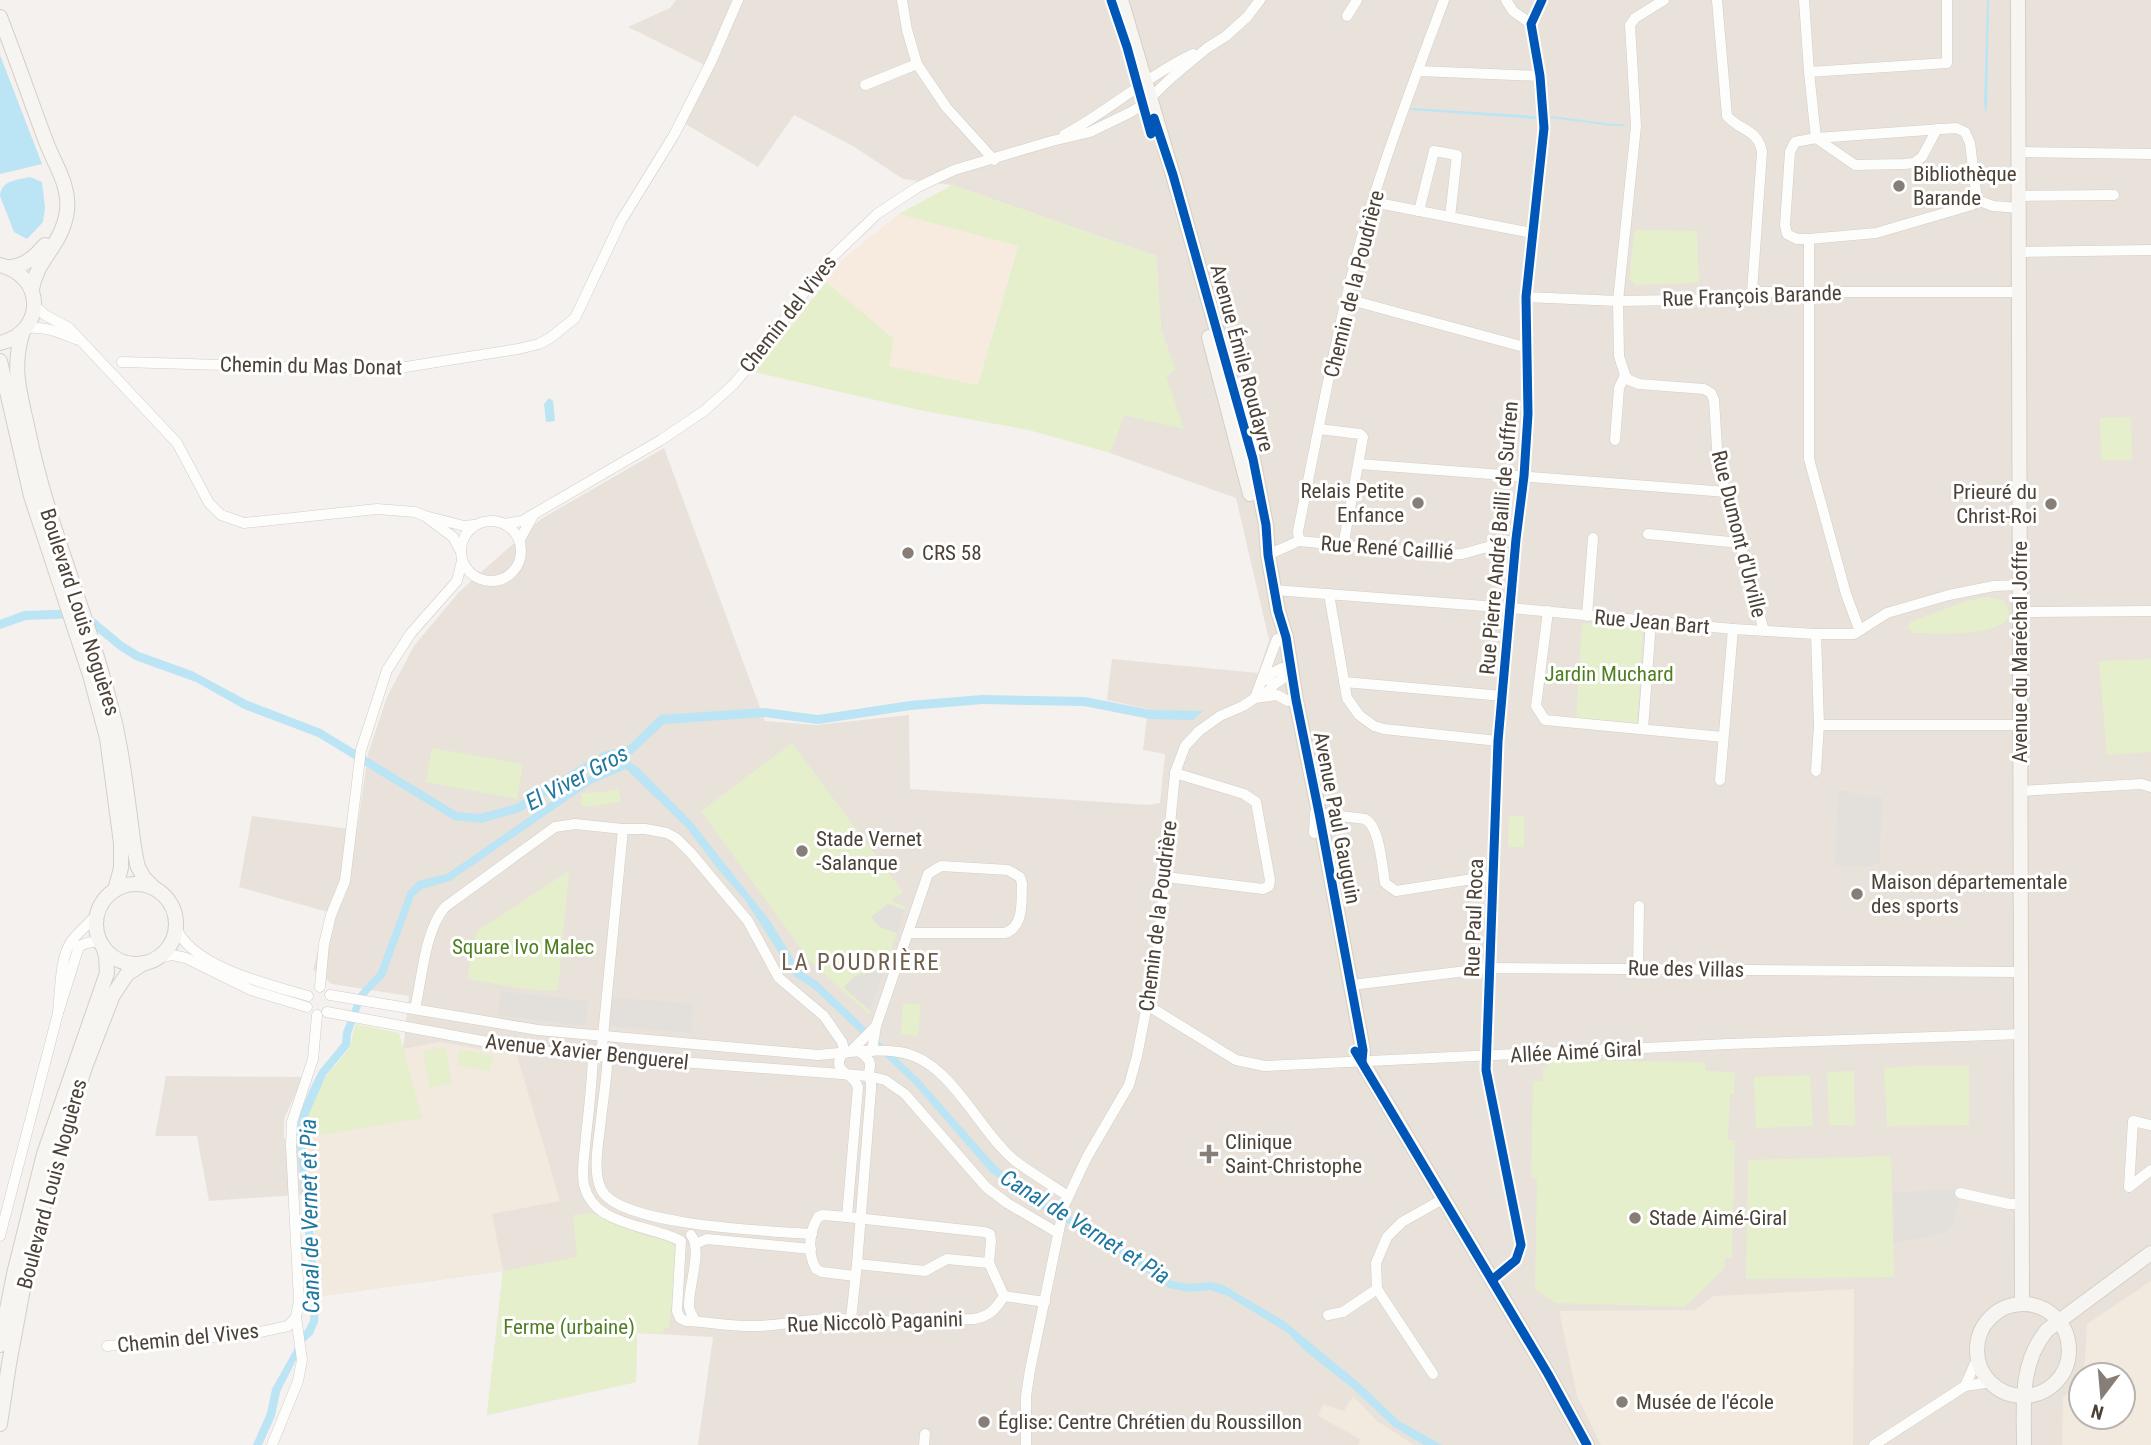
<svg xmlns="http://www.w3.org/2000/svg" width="2151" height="1445" font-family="'Roboto Condensed',sans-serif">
	<rect width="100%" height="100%" fill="#f4f1ee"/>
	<path fill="#e8e2db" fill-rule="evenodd" d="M676,0h1475v1445h-1453l15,-108 -76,-4 -1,49 -149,33 16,-144 -181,25 -11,-102 -102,7 -12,-65h-42l11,-60 137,1 -19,42v20l137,-21 -18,-69 6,-53 -77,-12 -19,-14 15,-58 -89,-25 13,-71 105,14 11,-76 19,-57 27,-51 45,-54 82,-73 123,-71 101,273 51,4 93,-10 1,74 238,16 12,-2 5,-49 -22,-4 5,-41 -41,-9 5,-41 146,14 11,-33 -33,-142 -126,-45 14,-38 59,13 -17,-52 9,-6 -14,-41 -5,-73 -204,-71 -49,-6 -50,-33 -59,-31 -36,52 -74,-44 27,-55 -83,-41 42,-19zM2081,1375h42v42h-42z"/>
	<polygon fill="#f7ebe0" points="899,214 1018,245 978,385 888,366 826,282 842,260"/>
	<g fill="#f2eadf">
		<polygon points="439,1042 517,1055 560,1201 492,1214 503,1271 322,1296 305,1137 421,1118 403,1049"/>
		<polygon points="2151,1281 2151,1445 2062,1445 2063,1398 2081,1377 2081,1417 2123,1417 2123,1375 2082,1375 2085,1360 2087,1324"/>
		<polygon points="1854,1289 1853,1445 1601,1445 1577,1396 1559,1311 1695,1310 1714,1296"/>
		<polygon points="1353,1396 1377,1421 1414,1445 1358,1445 1360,1439 1318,1416 1323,1404 1344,1411"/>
	</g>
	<g fill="#e5efcc">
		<polygon points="952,185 1156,256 1161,329 1175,370 1166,376 1184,429 1124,415 1110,453 1029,430 919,410 754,372 826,282 894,339 889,366 978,385 1018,246 899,214"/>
		<polygon points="1635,230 1697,231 1699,283 1636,285 1629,279"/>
		<polygon points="2131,417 2132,460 2101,460 2100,418"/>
		<path d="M1989,597l15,4c28,39 -74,32 -91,32l-5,-5 2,-6 56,-21z"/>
		<polygon points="1582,623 1643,627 1637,724 1576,720"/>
		<polygon points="2151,659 2151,752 2107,755 2099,661"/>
		<polygon points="792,743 903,892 891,901 906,907 869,1014 806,958 807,957 701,811"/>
		<polygon points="432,748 523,764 517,799 426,782"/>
		<polygon points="618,789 621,801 596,806 581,806 582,793 603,792"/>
		<polygon points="1509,816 1524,816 1524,847 1508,847"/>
		<path d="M569,871l-11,119c-24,3 -66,-7 -91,-11l10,-48z"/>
		<polygon points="903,1003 921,1005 918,1036 901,1034"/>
		<path d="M356,1024l43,9 23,85 -117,19c-1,-22 11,-49 25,-66 6,-7 17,-17 20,-26 3,-7 2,-14 6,-21z"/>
		<polygon points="445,1047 452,1083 430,1088 423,1051"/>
		<polygon points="460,1049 493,1056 490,1071 457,1065"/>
		<polygon points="1548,1060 1705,1062 1706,1071 1735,1072 1734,1094 1730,1094 1728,1140 1735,1141 1732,1258 1725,1258 1724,1269 1685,1307 1555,1303 1535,1289 1537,1179 1531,1178 1533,1081 1543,1081 1543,1067 1548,1067"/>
		<polygon points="1914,1066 1969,1066 1969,1125 1887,1126 1884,1068"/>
		<polygon points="1854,1071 1855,1125 1829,1125 1827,1072"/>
		<polygon points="1810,1075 1813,1126 1756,1128 1754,1077"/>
		<polygon points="1891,1156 1894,1277 1746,1279 1748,1160"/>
		<polygon points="593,1213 639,1234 671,1242 677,1251 669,1328 664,1328 663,1334 637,1333 636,1382 487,1415 503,1271 577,1257 573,1215"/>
	</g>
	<g fill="#e3e0dc">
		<polygon points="1838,791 1849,791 1850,795 1882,797 1880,859 1878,864 1872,867 1835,865"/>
		<polygon points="888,904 905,910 897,933 879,927 871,917"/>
		<polygon points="871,969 885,969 870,1011 843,987 856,976"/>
		<polygon points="501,991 588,1001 585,1026 498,1015"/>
		<polygon points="612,997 693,1004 691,1033 610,1026"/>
		<polygon points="1962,1189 1952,1225 1946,1232 1894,1244 1893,1192"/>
	</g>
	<g fill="#bbe4f5">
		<polygon points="1987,0 1989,0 1987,111 1985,111 1984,101"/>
		<polygon points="0,55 42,164 0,174"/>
		<polygon points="1411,108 1536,116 1536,119 1410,110"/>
		<polygon points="1551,116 1613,124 1623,124 1624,126 1612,126 1551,118"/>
		<path d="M30,177l12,5 3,26 -2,14 -16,17 -13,-7 -14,-36c1,-16 18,-16 30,-19z"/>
		<polygon points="549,398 553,401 555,421 546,422 544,404"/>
		<polygon points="83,609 123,642 139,652 192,671 248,701 321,729 457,812 480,814 516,804 603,752 628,746 660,715 764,708 818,715 910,701 982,695 1085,697 1151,710 1203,711 1193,720 1150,719 1084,706 982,704 911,710 818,724 764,717 664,724 632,754 606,760 520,812 481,823 454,820 318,737 244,709 196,682 135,660 118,649 80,618 26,620 0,629 0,620 24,611"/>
		<polygon points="625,761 629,761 640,769 692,822 770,921 800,970 818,982 920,1080 996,1166 1051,1206 1109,1238 1172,1281 1189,1284 1211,1282 1223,1285 1284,1321 1358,1382 1399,1421 1442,1445 1424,1445 1394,1427 1352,1388 1304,1350 1288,1333 1228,1296 1210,1290 1189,1292 1169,1288 1106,1244 1048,1213 990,1172 915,1085 813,988 794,976 745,900 718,869 686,827 626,769 591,784 450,881 422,889 414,896 385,976 364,998 351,1034 350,1046 326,1075 308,1116 305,1142 319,1293 318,1322 313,1334 305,1342 280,1392 275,1416 262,1445 253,1445 267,1413 272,1389 310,1321 311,1293 297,1142 297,1128 300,1113 311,1087 319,1071 342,1043 343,1032 358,994 378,972 408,891 418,881 447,874 587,777"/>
	</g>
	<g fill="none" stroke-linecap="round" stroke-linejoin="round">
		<g stroke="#d1cdc9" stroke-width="11">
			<g id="street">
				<polyline points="902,0 907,30 917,64 946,107 994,160"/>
				<polyline points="1506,0 1513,11 1531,24"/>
				<polyline points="1664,0 1635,18 1630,25 1636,126 1618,301 1619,356 1625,375 1629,380 1639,384 1704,389 1711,393 1714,400 1718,464 1764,631"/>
				<path d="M1717,0l10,116c13,15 31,13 35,36l-10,140"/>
				<polyline points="1804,0 1809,72 1816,138 1855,165 1904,164 1914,163 1922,157 1937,129"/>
				<polyline points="1347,16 1357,0"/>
				<polyline points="1418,71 1540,76"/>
				<polyline points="1809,72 1947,63 1947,0"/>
				<polyline points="865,85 917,64"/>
				<polygon points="1956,128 1965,132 1970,143 1977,200 1972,205 1876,233 1809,239 1797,239 1787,234 1785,225 1790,152 1795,142 1816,138"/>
				<path d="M1064,135c45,-24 83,-59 129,-81"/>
				<polyline points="2019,152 2151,154"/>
				<polyline points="2019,196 2114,195"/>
				<polyline points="1977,200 1993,206 2019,208"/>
				<polyline points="1373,202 1532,233"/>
				<polyline points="1419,211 1434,151 1457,155 1450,217"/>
				<polyline points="1809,239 1809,459 1846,594 1859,629"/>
				<polyline points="2019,252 2151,250"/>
				<polyline points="1526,297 1618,301 1739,299 1752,292 2019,292"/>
				<polyline points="1347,299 1528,348"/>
				<polyline points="34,305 45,315 69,328 177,443 209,503 221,515 244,523 377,509 415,512 425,516"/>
				<path d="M26,328c19,-2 32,4 50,11"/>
				<polyline points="122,362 387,370 518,349 539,344 550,338 575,318 621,221 674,135 712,60 738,0"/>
				<polyline points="1319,429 1360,434 1363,437 1343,547"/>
				<polyline points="1615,440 1619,388 1625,375"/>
				<polyline points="1359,464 1727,492"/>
				<circle cx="491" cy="551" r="30"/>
				<polyline points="504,524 522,521 661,440 704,411 733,385 760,353 826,263 877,214 918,187 954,170 1052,141 1090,132 1129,113 1143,105 1171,78 1207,48 1226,36 1247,17 1260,0"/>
				<polyline points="1648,534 1740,543"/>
				<polyline points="519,541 534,514"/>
				<path d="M1299,541l-1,-10c19,-93 36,-188 60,-280 23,-85 55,-168 86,-251"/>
				<polyline points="1299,541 1443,555 1462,554 1516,539"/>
				<polyline points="460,550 453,537 425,516 464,526 474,525"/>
				<polyline points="1268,555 1299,541"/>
				<polyline points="1274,590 1511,608 1733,629 1816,634 1854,634 1887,613 1949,595 1994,586 2020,585"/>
				<polyline points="1329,594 1347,698 1359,715 1374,726 1384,729 1498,741"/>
				<polyline points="1548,611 1536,706 1545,720 1723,737"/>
				<polyline points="2020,612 2151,611"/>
				<polyline points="1587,616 1593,538"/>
				<polyline points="1266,680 1272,673 1282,668 1288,675"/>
				<polyline points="1344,682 1503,696"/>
				<polyline points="1262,697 1276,683 1288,675"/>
				<polyline points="1255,698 1277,639"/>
				<polyline points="1819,725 2020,725"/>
				<polyline points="1643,729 1651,622"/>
				<polyline points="1816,771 1819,725 1816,634"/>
				<polyline points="1720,780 1733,629"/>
				<polyline points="2021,791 2141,784 2151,787"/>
				<path d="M1315,813l50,6c15,8 17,47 20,64l11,8 96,-15"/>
				<path d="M623,829l-21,217c2,3 4,6 5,9 2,8 -5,53 -6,64 -2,21 -9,51 0,70 17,37 170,42 211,45"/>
				<polyline points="1314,833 1315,813"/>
				<polyline points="1166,877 1263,889 1269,886 1270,880 1256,802 1244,794 1175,773"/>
				<path d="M97,914c-8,10 -19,18 -26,28 -11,15 -11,52 -13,71l21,-67 8,-3 13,-2"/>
				<path d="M176,927c15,40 94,58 132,69"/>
				<polyline points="157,958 172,955 186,958 251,990 307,1007"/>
				<polyline points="1638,968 1639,906"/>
				<polyline points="1352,985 1491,968 2021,972"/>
				<polyline points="320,987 324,944 331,915 345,881 361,750 387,670 411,633 457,581 462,561"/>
				<path d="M330,995l208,35 280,25c26,-2 55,-7 81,-3 51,7 78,77 115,108 17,13 36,24 54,36"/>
				<polyline points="1147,1005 1236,1060 1265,1066 1728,1044 2022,1034"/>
				<path d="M415,1009c7,-31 10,-79 30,-102l110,-80 20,-3 48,5h22l22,4 9,5 15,15 57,68 31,57 45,38 18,26 3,11"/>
				<polyline points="327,1012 536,1051 868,1076 885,1080 905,1094 986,1187 1007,1203 1058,1233"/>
				<path d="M602,1046l-9,10c-1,27 -4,54 -7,80 -1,16 -5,33 -2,49 3,12 11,23 22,29 24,14 52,15 75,27l-4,70 3,7 6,3c24,1 48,6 72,5 33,-1 71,-13 104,-4l112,-3c16,-3 21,-9 30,-23"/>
				<path d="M872,1051l4,-25 52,-152 13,-8 67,4 12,7 2,6c-1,17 3,43 -17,50h-96"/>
				<path d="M843,1052c-13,21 9,19 15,35l-11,130"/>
				<polyline points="850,1052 876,1026"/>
				<polyline points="2129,1187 2133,1121 2151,1125"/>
				<polyline points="2129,1187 2151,1170"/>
				<polyline points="1960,1193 2009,1204 2022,1204"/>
				<path d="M691,1235c12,15 -3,52 -2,71 0,5 4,10 6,15"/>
				<polyline points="0,1236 58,1013"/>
				<polyline points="695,1244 707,1239 811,1249"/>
				<polyline points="857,1264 925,1271 947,1259 989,1263"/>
				<path d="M855,1276l-33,-4 -6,-3c-9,-16 -7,-37 2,-52l5,-2 24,2 137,15 6,2 1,7 -2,22 15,33"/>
				<polyline points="1492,1280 1516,1260 1521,1245 1486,1070 1498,741 1516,539 1524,476 1528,414 1526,297 1544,128 1540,76 1531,24 1542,0"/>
				<polyline points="1004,1296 1045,1302"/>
				<polyline points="1328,1315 1343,1312 1377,1289"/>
				<path d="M851,1319l6,-55 14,-175v-7l-3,-6c4,-13 3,-16 -8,-24"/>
				<polyline points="107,1346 251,1334 288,1326 296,1317 299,1301 291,1145 292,1122 313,1059 317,1015"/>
				<polyline points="1433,1374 1377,1289 1376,1263 1387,1237 1402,1222 1443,1199"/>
				<polyline points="1965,1386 1978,1357"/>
				<polyline points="272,1445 298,1381 302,1360 296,1317"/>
				<polyline points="924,1445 925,1434"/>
				<polyline points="1026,1445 1026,1396 1030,1370 1064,1206 1087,1157 1129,1085 1137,1056 1158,949 1175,773 1185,746 1199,731 1220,716 1243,706 1255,698 1277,695 1288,701"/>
				<polyline points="1874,1445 1965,1386 1991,1382"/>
			</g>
		</g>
		<g stroke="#d5cfc5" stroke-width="16">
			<g id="secondary">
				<polyline points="1121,0 1173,175 1253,459 1266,525 1268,555 1278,611 1286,637 1296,700 1319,813 1363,1050 1362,1061"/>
				<polyline points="2018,0 2022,1304"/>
				<path d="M0,17c16,41 30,82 45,122 9,25 25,45 22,72 -5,35 -30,47 -35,78"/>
				<path d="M0,265c45,11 46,67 0,78"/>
				<path d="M11,267c16,-2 24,-11 34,-22"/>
				<path d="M23,331c-12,37 -3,62 5,99 20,98 62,189 85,285 8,31 12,63 16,94 3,20 4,39 9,58l6,11 10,10"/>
				<polyline points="1209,337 1250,494"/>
				<polyline points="0,361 31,496 90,675 107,738 121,843 121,868 115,890"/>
				<circle cx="136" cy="924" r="40"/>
				<polyline points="1358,1055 1548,1374 1587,1445"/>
				<circle cx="2023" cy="1350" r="46"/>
				<polyline points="0,1345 14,1274 44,1154 107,973 106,956 103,946"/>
				<polyline points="0,1424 9,1364 25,1278 56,1157 85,1067 113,995 127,974 144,963"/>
				<path d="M2024,1445c0,-41 -5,-81 23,-115l104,-77"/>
			</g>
		</g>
		<use href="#street" stroke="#fdfdfc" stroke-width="10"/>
		<use href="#secondary" stroke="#f7f5f1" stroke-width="14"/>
		<g stroke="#fff" stroke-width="13">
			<g id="cycleway">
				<polyline points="1111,0 1127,47 1151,134"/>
				<polyline points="1154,118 1173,175 1253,459 1266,525 1268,555 1278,611 1286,637 1296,700 1319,813 1363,1050 1362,1061"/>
				<polyline points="1355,1051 1548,1374 1587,1445"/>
				<polyline points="1492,1280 1516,1260 1521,1245 1486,1070 1498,741 1516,539 1524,476 1528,414 1526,297 1544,128 1540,76 1531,24 1542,0"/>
			</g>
		</g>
		<use href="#cycleway" stroke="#0057b8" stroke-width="9"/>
	</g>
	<g fill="#877f77" stroke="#fff" stroke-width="2.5">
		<circle cx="1899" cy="186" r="7"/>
		<circle cx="1418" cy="503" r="7"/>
		<circle cx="2051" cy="504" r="7"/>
		<circle cx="908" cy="553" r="7"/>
		<circle cx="802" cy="851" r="7"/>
		<circle cx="1857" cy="894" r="7"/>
		<path d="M1205.5 1143.5h7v7h7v7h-7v7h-7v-7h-7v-7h7z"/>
		<circle cx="1635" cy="1218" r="7"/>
		<circle cx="1622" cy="1402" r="7"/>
		<circle cx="984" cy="1422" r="7"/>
	</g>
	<g text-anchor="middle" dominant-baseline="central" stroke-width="6" stroke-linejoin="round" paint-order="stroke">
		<g font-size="21" fill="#4c4237" stroke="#fff" text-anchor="start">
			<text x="1913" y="174">Bibliothèque<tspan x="1913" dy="24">Barande</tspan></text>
			<text x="1404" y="491" text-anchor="end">Relais Petite<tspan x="1404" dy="24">Enfance</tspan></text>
			<text x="2037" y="492" text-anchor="end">Prieuré du<tspan x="2037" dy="24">Christ-Roi</tspan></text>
			<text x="922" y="553">CRS 58</text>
			<text x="816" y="839">Stade Vernet<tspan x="816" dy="24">-Salanque</tspan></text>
			<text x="1871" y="882">Maison départementale<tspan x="1871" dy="24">des sports</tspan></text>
			<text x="1225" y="1142">Clinique<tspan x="1225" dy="24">Saint-Christophe</tspan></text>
			<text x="1649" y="1218">Stade Aimé-Giral</text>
			<text x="1636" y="1402">Musée de l'école</text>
			<text x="998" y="1422">Église: Centre Chrétien du Roussillon</text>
		</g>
		<g font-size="21" fill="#4c4237" stroke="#fff">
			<text transform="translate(1354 284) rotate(-76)">Chemin de la Poudrière</text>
			<text transform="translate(1752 296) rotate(-2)">Rue François Barande</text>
			<text transform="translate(788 314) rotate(-52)">Chemin del Vives</text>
			<text transform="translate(1242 358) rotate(75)">Avenue Émile Roudayre</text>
			<text transform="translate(311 366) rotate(1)">Chemin du Mas Donat</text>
			<text transform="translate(1739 534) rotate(76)">Rue Dumont d'Urville</text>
			<text transform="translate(1499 538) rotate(-85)">Rue Pierre André Bailli de Suffren</text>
			<text transform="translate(1387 548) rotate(4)">Rue René Caillié</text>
			<text transform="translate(80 612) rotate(72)">Boulevard Louis Noguères</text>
			<text transform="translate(1652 622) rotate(5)">Rue Jean Bart</text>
			<text transform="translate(2020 652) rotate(-90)">Avenue du Maréchal Joffre</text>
			<text transform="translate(1337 818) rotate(79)">Avenue Paul Gauguin</text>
			<text transform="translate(1158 916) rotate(-83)">Chemin de la Poudrière</text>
			<text transform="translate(1474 918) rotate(-88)">Rue Paul Roca</text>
			<text transform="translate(1686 969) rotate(1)">Rue des Villas</text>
			<text transform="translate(587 1052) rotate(6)">Avenue Xavier Benguerel</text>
			<text transform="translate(1576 1052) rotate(-3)">Allée Aimé Giral</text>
			<text transform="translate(52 1184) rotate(-75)">Boulevard Louis Noguères</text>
			<text transform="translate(875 1322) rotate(-2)">Rue Niccolò Paganini</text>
			<text transform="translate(188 1338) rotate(-6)">Chemin del Vives</text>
		</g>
		<g font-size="21" fill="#507f22" stroke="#fff">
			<text x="1609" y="674">Jardin Muchard</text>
			<text x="523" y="947">Square Ivo Malec</text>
			<text x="569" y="1327">Ferme (urbaine)</text>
		</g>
		<g font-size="23" font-style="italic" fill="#2078a0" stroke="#fff">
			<text transform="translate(577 778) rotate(-28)">El Viver Gros</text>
			<text transform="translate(310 1216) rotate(-91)">Canal de Vernet et Pia</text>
			<text transform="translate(1085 1227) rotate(32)">Canal de Vernet et Pia</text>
		</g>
		<g font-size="23" letter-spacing="2" fill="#705e4d" stroke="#fff">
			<text x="861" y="962">LA POUDRIÈRE</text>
		</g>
	</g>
	<g transform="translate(2102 1396) rotate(196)"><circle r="33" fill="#ffffff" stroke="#b7b3af" stroke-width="2"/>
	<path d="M0-5L12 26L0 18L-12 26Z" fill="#877f77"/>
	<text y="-10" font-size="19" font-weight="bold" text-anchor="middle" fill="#4c4237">N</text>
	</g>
</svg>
